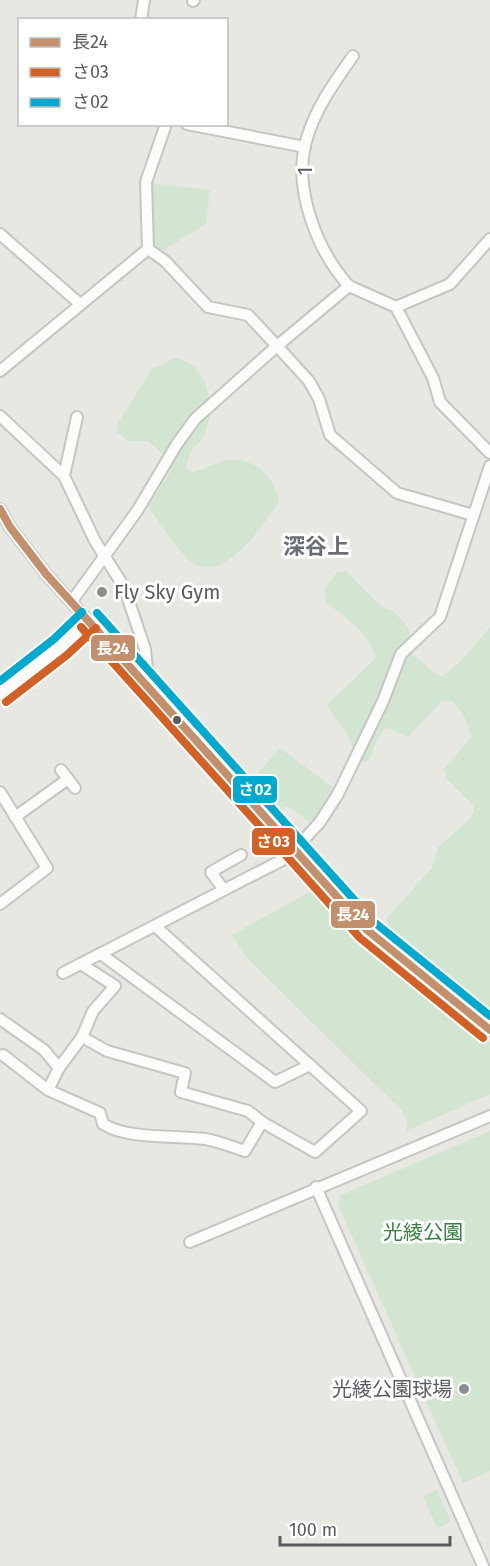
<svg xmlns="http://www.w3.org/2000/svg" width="490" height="1566" font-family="'Fira Sans','Noto Sans JP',sans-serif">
	<rect width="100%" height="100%" fill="#e8e8e3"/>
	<g fill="#d1e5d0">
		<polygon points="150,183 210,190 206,224 162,251 152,240"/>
		<path d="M175,358c33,4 42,50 29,77 -2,6 -9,10 -12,15 -3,5 -4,12 -6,18l6,4c13,-2 24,-10 37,-12 27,-3 46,18 50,42 -16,23 -59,89 -91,57 -15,-15 -27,-35 -40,-52l22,-35 -6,-17 -16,-14h-20l-11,-9 1,-9 34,-54z"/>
		<path d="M346,571l35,35 13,6 15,16 3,26 27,22h4l19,-16 28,-33v390l-3,1 -98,-86 -2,-14 45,-50 6,-21 32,-28 4,-7 -1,-7 -26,-26 -3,-10 28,-33 -9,-22 -11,-13h-10l-34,36 -22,-10 -11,16 -6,18 -8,1 -7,-8 -5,-17 -22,-32 49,-47c-5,-24 -31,-41 -50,-56l-1,-13 11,-16z"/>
		<polygon points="280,748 335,789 313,824 289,807 284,807 280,811 250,782"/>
		<polygon points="315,889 352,929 490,1043 490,1094 406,1131 407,1121 402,1111 245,956 232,935"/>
		<polygon points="490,1131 490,1471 463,1483 338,1205 341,1195"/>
		<polygon points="437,1490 451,1522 437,1528 423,1496"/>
	</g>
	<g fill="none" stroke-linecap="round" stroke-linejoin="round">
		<g stroke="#c5c5c4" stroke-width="14">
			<g id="minor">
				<polyline points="193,1 194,0"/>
				<polyline points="141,20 144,0"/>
				<polyline points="187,124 305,147"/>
				<polyline points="0,234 80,304"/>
				<polyline points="148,249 146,182 166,124"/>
				<path d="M349,286c-31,-34 -55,-94 -44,-141 8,-33 28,-61 48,-89"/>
				<polyline points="396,307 450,284 490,239"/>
				<polyline points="0,371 148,249"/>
				<polyline points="0,416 64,476"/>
				<polyline points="77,417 64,476 95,541 124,587 145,649 147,670 141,677"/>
				<polyline points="0,509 10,527 46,574 367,930 490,1030"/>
				<polyline points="473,515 397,493 330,435 319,399 309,381 277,346 349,286 396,307 433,378 440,402 490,453"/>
				<polyline points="72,601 137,511 177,444 195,419 277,346 248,315 208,307 165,261 148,249"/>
				<polyline points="0,694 61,647 89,620"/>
				<polyline points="61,770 75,788"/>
				<polyline points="0,792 47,868 0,904"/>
				<polyline points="15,817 68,779"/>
				<polyline points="224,890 211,872 241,855"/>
				<polyline points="101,954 275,1082 310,1065"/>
				<polyline points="63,973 288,857 320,822 338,794 383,701 401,654 440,617 490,466"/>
				<polyline points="0,1019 44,1050 59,1068"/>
				<polyline points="82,1037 107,1051 185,1073 181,1092 248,1111 262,1122 315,1152 361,1111 155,926"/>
				<path d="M3,1055l45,35 52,23 3,11c26,16 72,11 102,15 13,2 27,8 40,12l17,-29"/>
				<polyline points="48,1090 59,1068 82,1037 93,1011 115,986 81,964"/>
				<polyline points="316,1187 483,1566"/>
				<polyline points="190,1242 490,1116"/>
			</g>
		</g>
		<use href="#minor" stroke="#fcfcfb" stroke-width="10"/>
		<g stroke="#fff" stroke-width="12">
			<polyline id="bus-1" points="0,509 10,527 46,574 367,930 490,1030"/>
		</g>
		<g stroke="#fff" stroke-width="12">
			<g id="bus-2">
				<polyline points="81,627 360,938 483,1038"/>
				<polyline points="6,702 67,655 96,628"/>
			</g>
		</g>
		<g stroke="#fff" stroke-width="12">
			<g id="bus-3">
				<polyline points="97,613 374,922 490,1016"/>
				<polyline points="0,681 54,639 82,612"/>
			</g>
		</g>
		<use href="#bus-1" stroke="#c3906d" stroke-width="8"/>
		<use href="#bus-2" stroke="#d36024" stroke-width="8"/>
		<use href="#bus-3" stroke="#00a9ce" stroke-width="8"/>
	</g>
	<g fill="#8b8d8e" stroke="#fff" stroke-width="2">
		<circle cx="102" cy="592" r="6"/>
		<circle cx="464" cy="1389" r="6"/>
	</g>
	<circle fill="#595c61" stroke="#fff" stroke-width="2" cx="177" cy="720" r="5"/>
	<g text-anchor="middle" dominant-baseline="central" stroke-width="6" stroke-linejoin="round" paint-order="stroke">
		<g font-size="20" fill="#595c61" stroke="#fff">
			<text transform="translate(305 171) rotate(-90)">1</text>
		</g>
		<g font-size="20" fill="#595c61" stroke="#fff" text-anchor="start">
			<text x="114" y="592">Fly Sky Gym</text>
			<text x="452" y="1389" text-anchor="end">光綾公園球場</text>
		</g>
		<g font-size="20" fill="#388142" stroke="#fff">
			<text x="423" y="1232">光綾公園</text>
		</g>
		<g font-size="22" font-weight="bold" fill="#6a6e73" stroke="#fff">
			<text x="316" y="546">深谷上</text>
		</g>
	</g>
	<g stroke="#fff" stroke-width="2">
		<rect x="90" y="634" width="46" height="28" rx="6" fill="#c3906d"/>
		<rect x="232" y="775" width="46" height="29" rx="6" fill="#00a9ce"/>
		<rect x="251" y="827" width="45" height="29" rx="6" fill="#d36024"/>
		<rect x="330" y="900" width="46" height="29" rx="6" fill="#c3906d"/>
	</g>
	<g font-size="16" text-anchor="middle" font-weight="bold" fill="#fff">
		<text x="113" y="654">長24</text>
		<text x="255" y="795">さ02</text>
		<text x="273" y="847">さ03</text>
		<text x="353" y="920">長24</text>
	</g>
	<rect x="18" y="18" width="210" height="108" fill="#ffffff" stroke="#bdbec0" stroke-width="1.5"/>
	<rect x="30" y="38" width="30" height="9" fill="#c3906d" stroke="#bdbec0" stroke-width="1.5"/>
	<text x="72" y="48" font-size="18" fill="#595c61">長24</text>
	<rect x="30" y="68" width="30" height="9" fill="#d36024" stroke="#bdbec0" stroke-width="1.5"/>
	<text x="72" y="78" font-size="18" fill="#595c61">さ03</text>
	<rect x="30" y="98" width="30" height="9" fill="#00a9ce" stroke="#bdbec0" stroke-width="1.5"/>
	<text x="72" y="108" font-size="18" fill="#595c61">さ02</text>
	<path d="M280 1536v9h170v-9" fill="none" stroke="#595c61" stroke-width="3"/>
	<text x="289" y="1536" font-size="18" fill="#595c61" stroke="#ffffff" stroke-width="4.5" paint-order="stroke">100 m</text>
</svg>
